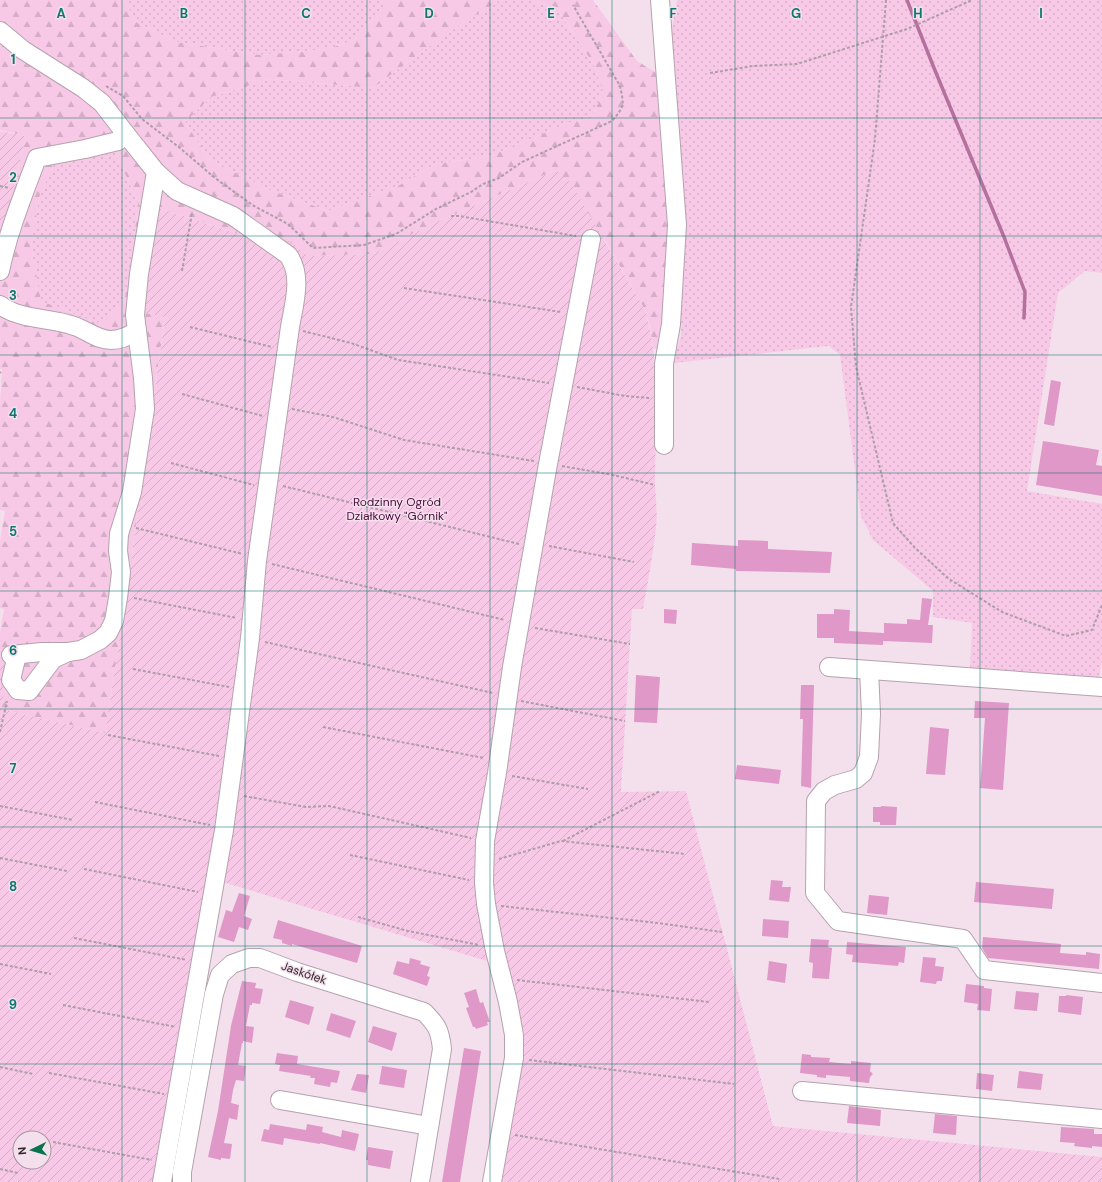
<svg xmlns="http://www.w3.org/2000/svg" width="1102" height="1182" font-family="'DM Sans',sans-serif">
	<defs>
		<pattern id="grass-dots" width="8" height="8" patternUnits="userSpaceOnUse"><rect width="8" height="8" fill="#f8c9e7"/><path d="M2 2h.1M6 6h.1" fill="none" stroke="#d5adc6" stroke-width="1.8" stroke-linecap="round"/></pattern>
		<pattern id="forest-firs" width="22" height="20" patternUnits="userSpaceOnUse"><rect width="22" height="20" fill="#f8c9e7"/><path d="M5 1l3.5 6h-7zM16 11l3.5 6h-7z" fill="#d5adc6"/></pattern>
		<pattern id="garden-furrows" width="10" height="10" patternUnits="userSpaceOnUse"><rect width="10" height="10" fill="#f8c9e7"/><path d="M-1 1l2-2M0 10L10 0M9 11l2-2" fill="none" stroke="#d5adc6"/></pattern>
	</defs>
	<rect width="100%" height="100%" fill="#f4e0ed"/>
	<g fill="url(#grass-dots)">
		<polygon points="124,0 384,0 386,3 377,17 364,27 354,40 328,49 260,55 176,42 136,22"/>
		<polygon points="500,0 526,0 556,7 594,65 603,91 592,118 568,123 490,156 435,164 398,186 328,211 267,189 209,159 185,122 211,97 270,79 373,88 446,34"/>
		<polygon points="677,0 1102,0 1102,273 1085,271 1058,293 1027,491 1102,504 1102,659 1099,679 970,670 972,623 933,617 933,591 873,540 861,516 840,355 829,346 674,363 675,355 681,336 682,219 668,51"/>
		<polygon points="112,148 119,160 138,202 133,249 124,304 98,323 40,301 31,245 40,194 57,158"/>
	</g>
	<path fill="url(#forest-firs)" fill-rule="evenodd" d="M0,0h124l12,22 40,20 84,13 68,-6 26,-9 10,-13 13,-10 8,-14 -1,-3h116l-54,34 -73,54 -103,-9 -59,18 -26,25 24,37 58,30 61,22 70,-25 37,-22 55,-8 78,-33 24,-5 11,-27 -9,-26 -38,-58 -30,-7h67l44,61 23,14 11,165 -8,112 -10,-4 -3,-21 -5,-17 -39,-68 -50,-72 -122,53 -61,31 -64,2 -23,-16 -12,16 -32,-21 -84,-27 -18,104 25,4 -39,281 -21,136 -104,-24 9,-46 -10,-2v-29l4,-23 -4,-1v-68l5,-29 -5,-1v-109l2,-32h-2v-120l13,-60 13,-53 -26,-6zM112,148l7,12 19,42 -5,47 -9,55 -26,19 -57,-22 -10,-56 9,-51 17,-36z"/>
	<g fill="url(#garden-furrows)" fill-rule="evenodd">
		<polygon points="0,131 26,136 13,189 0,248"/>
		<path d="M556,170l15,13 74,127c16,55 11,113 10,169 0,16 3,33 1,49 -3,27 -8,54 -13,81h-11l-11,183 65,-1 87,335 329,31v25h-600l18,-117 -12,-96 -21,-8 -268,-80 -53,301h-166v-521l10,2 -9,46 104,24 21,-136 39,-280 -25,-5 18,-104 84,27 32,21 12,-17 23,17 64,-2 61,-31zM20,1138h24v24h-24z"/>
	</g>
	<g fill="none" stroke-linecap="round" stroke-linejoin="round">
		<polyline stroke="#b5719e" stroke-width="3.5" points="907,0 934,68 1004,237 1025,292 1024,318"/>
	</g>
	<g fill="#df98c7">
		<polygon points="1051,380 1061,382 1054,426 1044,424"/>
		<polygon points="1043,441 1099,450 1096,465 1102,466 1102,496 1036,485"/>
		<polygon points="738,540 768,541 768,549 832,552 830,573 736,571 736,569 691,565 692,543 738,546"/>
		<polygon points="922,598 932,599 928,625 933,625 932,643 883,641 883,645 834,643 834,638 817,638 817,614 834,614 834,609 850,610 849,631 884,633 884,623 907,624 907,619 920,620"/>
		<polygon points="664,609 677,610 676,624 664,623"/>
		<polygon points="636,675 660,677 657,723 634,722"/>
		<polygon points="801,685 814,685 811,788 801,786 803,719 800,719"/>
		<polygon points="975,701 1009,703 1003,790 980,788 985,718 974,718"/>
		<polygon points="930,727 949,729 945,775 926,774"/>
		<polygon points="737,765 781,770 779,784 735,779"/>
		<polygon points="881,806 897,807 896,825 880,825 880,822 873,822 873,807 881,807"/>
		<polygon points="771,880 783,881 782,887 791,887 789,902 769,900"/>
		<polygon points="976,882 1054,889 1052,909 974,902"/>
		<polygon points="239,893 250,896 244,916 252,919 248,930 239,927 234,942 218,937 226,910 232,912"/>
		<polygon points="869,895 889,897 887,915 867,913"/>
		<polygon points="763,919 789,921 788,938 762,936"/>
		<polygon points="278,920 362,946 357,963 292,944 292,946 282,943 282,940 273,938"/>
		<polygon points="983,937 1061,944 1060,953 1086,955 1086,952 1100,954 1099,969 988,958 982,948"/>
		<polygon points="811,939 829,940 828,947 832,948 829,979 812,978 813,963 809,962"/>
		<polygon points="847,942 906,947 904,963 899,962 898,966 852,962 853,955 846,954"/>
		<polygon points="923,957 936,958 935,966 944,967 942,981 937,981 936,984 920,982"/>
		<polygon points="410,958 421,961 420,964 430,967 427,976 430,977 427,986 393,974 397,961 409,964"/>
		<polygon points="769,961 787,964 785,983 767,980"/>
		<polygon points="242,981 256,983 255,988 263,989 260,1004 252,1003 252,1005 250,1005 246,1026 254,1027 252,1043 243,1041 243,1043 242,1043 238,1065 246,1066 244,1081 236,1080 233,1090 231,1103 239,1105 237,1120 229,1118 224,1143 232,1144 230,1159 221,1158 221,1160 208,1157 218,1111 231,1026"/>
		<polygon points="966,984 984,986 984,988 992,989 990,1011 977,1010 978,1004 964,1002"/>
		<polygon points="476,989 480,1003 483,1002 490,1022 487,1022 488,1025 476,1029 475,1027 473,1027 466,1008 469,1007 464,993"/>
		<polygon points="1016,991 1039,993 1037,1011 1014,1009"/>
		<polygon points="1066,995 1083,997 1081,1015 1058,1012 1059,996 1066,996"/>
		<polygon points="290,1000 314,1007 309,1025 285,1017"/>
		<polygon points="331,1013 356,1021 350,1038 326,1030"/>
		<polygon points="373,1026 397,1033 392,1051 368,1042"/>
		<polygon points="464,1048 481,1051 460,1182 442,1182"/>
		<polygon points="277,1053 298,1056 297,1064 340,1071 337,1083 331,1082 330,1087 314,1084 315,1078 310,1078 311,1076 279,1071 280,1065 275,1064"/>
		<polygon points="802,1054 811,1055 811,1057 830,1058 829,1062 851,1064 851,1061 871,1063 870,1071 873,1074 870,1077 869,1083 850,1081 850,1077 826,1075 826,1078 817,1077 817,1075 800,1073"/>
		<polygon points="382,1066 407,1070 404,1088 379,1084"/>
		<polygon points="1019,1071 1043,1074 1041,1090 1017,1088"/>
		<polygon points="977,1073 994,1075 992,1091 976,1089"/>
		<polygon points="357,1074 369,1075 366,1093 351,1090"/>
		<polygon points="849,1106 881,1110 880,1126 847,1123"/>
		<polygon points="935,1114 957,1116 956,1135 933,1133"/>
		<polygon points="270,1124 306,1130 307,1124 323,1127 322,1132 341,1137 342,1130 359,1134 355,1151 320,1143 320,1144 284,1138 283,1145 261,1141 264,1129 269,1130"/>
		<polygon points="1061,1127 1094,1129 1094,1134 1102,1134 1102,1147 1092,1146 1092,1148 1074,1146 1075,1143 1060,1142"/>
		<polygon points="368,1147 393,1151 390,1169 368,1165 368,1160 366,1160"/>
	</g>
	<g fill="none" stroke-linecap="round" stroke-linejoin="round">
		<g stroke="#b5a2ae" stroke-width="20">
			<g id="minor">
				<polyline points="660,0 677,225 671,324 664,364 664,445"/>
				<path d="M0,31l23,19 60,38 19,15 23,30 31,39 21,19 56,25 55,39c15,20 6,49 2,72l-33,234 -7,77 -26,192 -62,352"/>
				<path d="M0,271c8,-39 23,-76 37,-113l48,-9 33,-8 7,-8"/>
				<path d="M0,305c22,16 50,12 74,21 13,4 23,14 37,14 10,0 18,-4 26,-9"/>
				<polyline points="11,655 42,652 68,652 81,650 100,640 108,633 114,621 118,598 121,572 118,551 119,534 132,492 145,409 143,378 135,315 139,274 156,172"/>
				<polyline points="17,655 11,680 18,690 29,691 53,659 68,652"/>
				<polyline points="829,667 1102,687"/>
				<polyline points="869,670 871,714 869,757 863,773 856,779 835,785 824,791 816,801 815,893 838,921 963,939 984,970 1102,983"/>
				<polyline points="802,1091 1102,1119"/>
				<polyline points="280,1100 429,1126"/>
				<path d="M182,1182v-10l32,-178 6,-19 12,-11 17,-6h11l37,14 127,40c13,13 16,18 18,37l-22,133"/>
				<polyline points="492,1182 514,1058 514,1035 508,1002 495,951 486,904 484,883 485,841 497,773 512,667 548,464 591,239"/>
			</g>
		</g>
		<g stroke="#ad9ea8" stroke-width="2" stroke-dasharray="3 2" stroke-linecap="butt">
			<polyline points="886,0 875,139 851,307 856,367 893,523 915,548 949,579 1002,612 1066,636 1092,630 1102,605"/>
			<polyline points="710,73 753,66 797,64 907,29 972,0"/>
			<path d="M106,86l17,10 19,23 38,29 35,30 39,28 34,18 25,24 51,-3 32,-11 40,-25 35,-17 12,-8 16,-6 23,-16 90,-41c13,-15 12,-16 8,-35l-47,-81"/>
			<polyline points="0,186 9,188"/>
			<polyline points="451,216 459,216 576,236"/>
			<polyline points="182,271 192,213"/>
			<polyline points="404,288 561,312"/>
			<polyline points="190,327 272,347"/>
			<polyline points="303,331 351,343 398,360 549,383"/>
			<polyline points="0,372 1,373"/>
			<polyline points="577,387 625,396 650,398"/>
			<polyline points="182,394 263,416"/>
			<polyline points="292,409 333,417 404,440 534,461"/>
			<polyline points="171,463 254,485"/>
			<polyline points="562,466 613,475 655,485"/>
			<polyline points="283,486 519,544"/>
			<polyline points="136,528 243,554"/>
			<polyline points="549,546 634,562"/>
			<polyline points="272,564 505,620"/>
			<polyline points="134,598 237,618"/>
			<polyline points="535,628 630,644"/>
			<polyline points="265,642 493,693"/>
			<polyline points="133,669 229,687"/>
			<polyline points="521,701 625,721"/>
			<polyline points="323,727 484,758"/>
			<polyline points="0,732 7,701"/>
			<polyline points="108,735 219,756"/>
			<polyline points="512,776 588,789"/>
			<polyline points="244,796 306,807 329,806 471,838"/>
			<polyline points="95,802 210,825"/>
			<polyline points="0,806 73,820"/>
			<polyline points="563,841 660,791"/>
			<polyline points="350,855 469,880"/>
			<polyline points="0,858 67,871"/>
			<polyline points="499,859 561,841 685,854"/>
			<polyline points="84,869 198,892"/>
			<polyline points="501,906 658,923 722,932"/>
			<polyline points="358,917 408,931 479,945"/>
			<polyline points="74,938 187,960"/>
			<polyline points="0,964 51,974"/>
			<polyline points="517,980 709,1002"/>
			<polyline points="63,1005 176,1027"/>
			<polyline points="529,1060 734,1084"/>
			<polyline points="0,1067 33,1074"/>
			<polyline points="49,1073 164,1094"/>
			<polyline points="515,1135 779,1179"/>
			<polyline points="53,1142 152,1160"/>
			<polyline points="0,1169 18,1173"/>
		</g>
		<use href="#minor" stroke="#fff" stroke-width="18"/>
	</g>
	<path fill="none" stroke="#0f766e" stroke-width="1" stroke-opacity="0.55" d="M122,0v1182M245,0v1182M367,0v1182M490,0v1182M612,0v1182M735,0v1182M857,0v1182M980,0v1182M0,118h1102M0,236h1102M0,355h1102M0,473h1102M0,591h1102M0,709h1102M0,827h1102M0,946h1102M0,1064h1102"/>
	<g text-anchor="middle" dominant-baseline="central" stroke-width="3" stroke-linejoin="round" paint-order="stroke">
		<g font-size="12" fill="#4a0a3a" stroke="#f4e0ed">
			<text x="397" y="502">Rodzinny Ogród<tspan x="397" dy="14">Działkowy "Górnik"</tspan></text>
		</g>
		<g font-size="12" fill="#2e272c" stroke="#f4e0ed">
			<text transform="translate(304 973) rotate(19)">Jaskółek</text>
		</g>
	</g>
	<g font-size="13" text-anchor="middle" font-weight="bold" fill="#0f766e" stroke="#f4e0ed" stroke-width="3" stroke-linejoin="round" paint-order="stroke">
		<text x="61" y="18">A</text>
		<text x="184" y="18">B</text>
		<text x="306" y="18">C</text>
		<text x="429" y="18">D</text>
		<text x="551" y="18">E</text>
		<text x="673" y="18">F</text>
		<text x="796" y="18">G</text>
		<text x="918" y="18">H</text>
		<text x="1041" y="18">I</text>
		<text x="13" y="64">1</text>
		<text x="13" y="182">2</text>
		<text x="13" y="300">3</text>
		<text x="13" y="418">4</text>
		<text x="13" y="536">5</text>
		<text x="13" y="655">6</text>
		<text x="13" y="773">7</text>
		<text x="13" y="891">8</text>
		<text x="13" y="1009">9</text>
	</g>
	<g transform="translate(32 1150) rotate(265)"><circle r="19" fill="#f4e0ed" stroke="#a596a0"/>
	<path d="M0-3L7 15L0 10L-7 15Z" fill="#09734c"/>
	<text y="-6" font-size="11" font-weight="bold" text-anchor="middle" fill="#2e272c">N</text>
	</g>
</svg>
